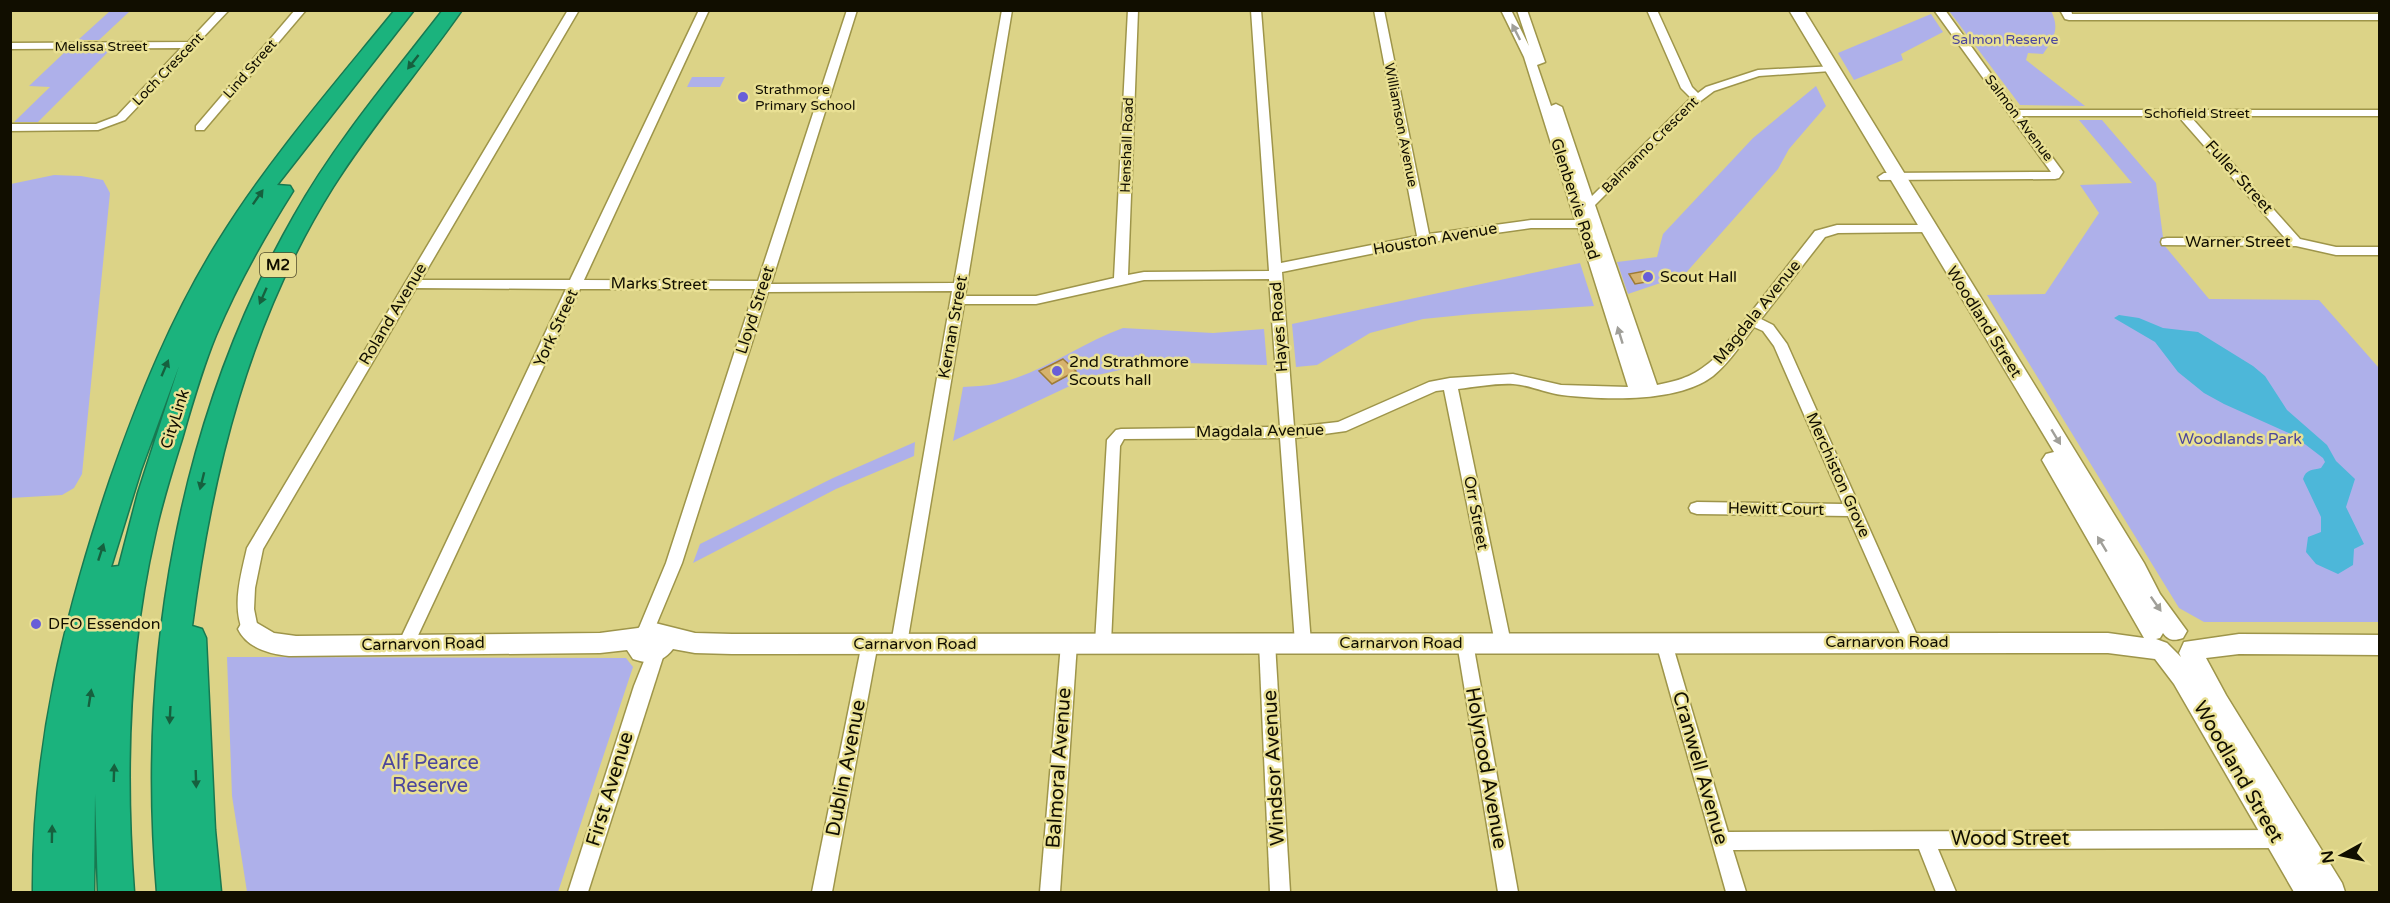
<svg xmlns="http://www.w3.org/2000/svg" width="2390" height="903" font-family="'Varela Round',sans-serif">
	<rect width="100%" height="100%" fill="#dcd387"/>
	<g fill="#aeb0ea">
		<polygon points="110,11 130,11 99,40 78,40"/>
		<path d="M1949,11h102c9,17 3,28 -8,43l-15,-1 -2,7 59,46 -65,-1z"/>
		<polygon points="1931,14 1943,32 1901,54 1903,60 1854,80 1838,53"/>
		<polygon points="66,51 109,51 38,122 14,122 50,87 29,86"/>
		<polygon points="692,77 725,77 720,87 687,87"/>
		<polygon points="1816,86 1826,106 1789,149 1778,169 1684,275 1628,294 1617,262 1657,257 1663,234 1753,138"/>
		<polygon points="2079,120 2102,120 2156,183 2164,245 2209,299 2319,300 2379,368 2379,622 2204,622 2179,608 1987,295 2045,294 2099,213 2080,185 2132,183"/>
		<polygon points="54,175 81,176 103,180 110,193 82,474 74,488 62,495 11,498 11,184"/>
		<polygon points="1580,263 1594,306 1473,314 1423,319 1370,333 1317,365 1296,367 1292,324"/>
		<path d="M1123,328l90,5 51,-4 3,36 -84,-2 -50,4 -44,10 -136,64 10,-54c10,-1 22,-1 32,-3 44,-9 86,-41 128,-56z"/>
		<polygon points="915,442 914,456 836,489 693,563 700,544 833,478"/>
		<polygon points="227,657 626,658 633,667 558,892 247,892 232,796"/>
	</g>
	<path fill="#4db7d9" d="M2119,315l20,3 24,10 35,4 55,34 12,10 22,34 40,35 9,16 19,18 -9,28 18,37 -10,5 -1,16 -15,9 -22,-10 -10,-12 2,-15 13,-5v-15l-18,-38c3,-10 10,-9 18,-11l4,-6 -2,-4 -30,-23 -69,-31 -20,-11 -26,-21 -23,-30 -41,-24z"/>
	<g fill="#d6b26d" stroke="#9e7b36" stroke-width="1.5">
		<polygon points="1645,271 1652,281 1635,284 1629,274"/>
		<polygon points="1063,359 1076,371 1052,384 1039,371"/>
	</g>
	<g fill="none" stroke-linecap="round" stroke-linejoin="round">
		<g stroke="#9e954a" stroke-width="3">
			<g id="street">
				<polygon points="218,10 229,10 125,120 98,130 10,131 10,124 96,124 117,116 181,48 10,49 10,43 188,42"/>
				<polygon points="295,10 306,10 204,130 196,130 196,126"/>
				<path d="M568,10h11l-158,270h149l129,-270h10l-125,270 174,1 89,-271h10l-86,274 183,-1 48,-273h10l-47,286h71l78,-18 14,-268h10l-10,265 16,-3 125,-1 -18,-261h10l20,253 136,-27 -43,-226h10l45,224 102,-14h44l-51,-163 -23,-47h10l18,36 -12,-36h10l18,52 -8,3 14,41 5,-2 6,3 30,89 99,-98 -10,-10 -34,-78h10l35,77 6,6 8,-6 52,-17 77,-4v4l-4,1 -72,5 -45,15 -20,15 -99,99 62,180c26,-5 39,-10 59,-28l99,-126 22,-6h94l2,3 -6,4 -89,1 -13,4 -64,82 12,6 14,19 133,298 -2,5 -6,2 -6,-2 -58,-131 -151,-2 -6,-2 -2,-4 2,-4 6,-2 146,2 -69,-158 -11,-15 -9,-4c-12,16 -24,35 -41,49 -35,27 -109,24 -151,19 -16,-2 -33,-10 -49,-11 -17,-1 -37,3 -55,5l53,254 -2,5 -6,2 -6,-2 -2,-5 -51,-253 -8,1 -90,40 -51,7 16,205 -2,5 -6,2 -6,-2 -2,-5 -15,-205 -156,1 -4,7 -9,197 -2,5 -6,2 -6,-2 -2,-5 12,-203 9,-10 5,-1 159,-2 -11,-148 -125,1 -108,24h-72l-57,340 -2,5 -6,2 -6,-2 -2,-5 61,-353 -184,1 -86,271 -30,72 -2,5 -6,2 -6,-2 -2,-5 30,-72 89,-274h-175l-166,355 -2,5 -6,2 -6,-2 -2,-5 168,-355 -150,-1 -153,261 -8,39 -1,21 4,20 -2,5 -6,2 -6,-2c-13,-27 -3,-59 3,-86zM1531,228h47l50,159 -67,-2 -48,-11 -63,4 -21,4 -91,40 -44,5 -12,-155 142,-29z"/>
				<polygon points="1934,10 1945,10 2017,110 2380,110 2380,116 2190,116 2300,239 2336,247 2380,247 2380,255 2336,255 2296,246 2162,245 2161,242 2162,239 2167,238 2285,238 2178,116 2022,116 2063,172 2059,178 2055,179 1880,180 1878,177 1884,173 2051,172"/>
				<polygon points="2060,10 2071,10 2072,14 2380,14 2380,20 2069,20 2065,19"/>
				<polygon points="870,636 876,638 878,643 832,892 812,892 862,643 864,638"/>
				<polygon points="1267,636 1273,638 1275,643 1290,892 1270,892 1259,643 1261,638"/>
				<polygon points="1465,636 1471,638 1473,643 1518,892 1498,892 1457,643 1459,638"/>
				<polygon points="1664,636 1670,638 1672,643 1728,832 2282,830 2289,833 2292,839 2289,845 2282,848 1938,849 1956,892 1936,892 1919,849 1733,850 1746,892 1726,892 1656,643 1658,638"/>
				<polygon points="1069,637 1075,639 1077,644 1060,892 1040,892 1061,644 1063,639"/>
				<polygon points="656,644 662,646 665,651 588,892 568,892 634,686 650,646"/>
			</g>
		</g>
		<g stroke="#9e954a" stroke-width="3">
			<path id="secondary" d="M1789,10h15l340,553 16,31 27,37 -4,7c-9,3 -14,3 -20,-5l-3,5 -4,1 11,4 14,14 -2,-4 5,-11 55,-8 141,1v20l-141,-1 -33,4 20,37 116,188 3,9h-51l-120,-208 -19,-25 -47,-6 -1376,1 -37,-1 -22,-4c-11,14 -24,16 -40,10l-6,-9 -27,3 -311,3c-19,-2 -42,-8 -51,-27l4,-7 8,-3 24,14 22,3 304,-3 38,-5 13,-6 44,11 37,1 1376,-1 36,5 -102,-178 4,-6 8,-2z"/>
		</g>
		<g stroke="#187951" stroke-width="3">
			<g id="highway">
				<path d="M395,10h19l-137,175 13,1 3,5c-29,46 -56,94 -77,144 -14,34 -24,69 -34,104 -10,32 -20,63 -27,96 -27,117 -30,238 -21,357h-36l-3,-98 -1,98h-61c-1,-144 31,-276 77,-412 29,-83 62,-165 109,-240 51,-82 115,-155 176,-230zM179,366l-41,127 -19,73 -8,1 30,-97z"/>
				<path d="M443,10h19c-42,60 -90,115 -129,177 -84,134 -121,284 -141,439l10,3 4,9 9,192 6,62h-64c-20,-231 21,-473 137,-676 41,-73 97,-139 149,-206z"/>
			</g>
		</g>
		<use href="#street" fill="#fff" fill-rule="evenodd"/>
		<use href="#secondary" fill="#fff" fill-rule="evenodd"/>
		<use href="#highway" fill="#1bb37d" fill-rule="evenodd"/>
	</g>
	<defs><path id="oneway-solid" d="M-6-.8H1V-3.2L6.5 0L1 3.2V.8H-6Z" transform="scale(1.5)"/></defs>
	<g fill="#a09f99">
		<use href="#oneway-solid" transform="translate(1516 32) rotate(-117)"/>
		<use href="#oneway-solid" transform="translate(1620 335) rotate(-107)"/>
		<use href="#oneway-solid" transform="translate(2056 437) rotate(59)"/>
		<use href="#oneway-solid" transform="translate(2102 544) rotate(-121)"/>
		<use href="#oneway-solid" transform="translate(2156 604) rotate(55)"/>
	</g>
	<g fill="#16603e">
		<use href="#oneway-solid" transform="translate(413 62) rotate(128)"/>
		<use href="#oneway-solid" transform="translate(258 197) rotate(-55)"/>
		<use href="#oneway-solid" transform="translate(263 296) rotate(114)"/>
		<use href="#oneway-solid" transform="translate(165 368) rotate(-67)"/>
		<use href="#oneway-solid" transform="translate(202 481) rotate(104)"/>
		<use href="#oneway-solid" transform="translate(101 552) rotate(-72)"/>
		<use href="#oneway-solid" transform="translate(90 698) rotate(-81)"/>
		<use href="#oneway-solid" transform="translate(170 715) rotate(93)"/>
		<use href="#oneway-solid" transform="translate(114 773) rotate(-88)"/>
		<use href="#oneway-solid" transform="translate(196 779) rotate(88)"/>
		<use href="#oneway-solid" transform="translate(52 834) rotate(-89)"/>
	</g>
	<g fill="#685fd8" stroke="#e9e094" stroke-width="2">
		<circle cx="743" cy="97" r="6"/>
		<circle cx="1648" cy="277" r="6"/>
		<circle cx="1057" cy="371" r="6"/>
		<circle cx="36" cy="624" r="6"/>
	</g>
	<g text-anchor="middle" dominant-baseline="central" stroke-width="5" stroke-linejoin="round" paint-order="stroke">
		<g font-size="14" fill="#4b469d" stroke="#e9e094">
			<text x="2005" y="39">Salmon Reserve</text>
		</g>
		<g font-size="14" fill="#110e00" stroke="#e9e094">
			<text x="101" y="46">Melissa Street</text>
			<text transform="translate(168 69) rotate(-46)">Loch Crescent</text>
			<text transform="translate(250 69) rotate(-49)">Lind Street</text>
			<text x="2197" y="113">Schofield Street</text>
			<text transform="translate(2019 118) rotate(53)">Salmon Avenue</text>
			<text transform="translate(1401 125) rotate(79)">Williamson Avenue</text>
			<text transform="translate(1127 145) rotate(-88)">Henshall Road</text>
			<text transform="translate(1650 145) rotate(-45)">Balmanno Crescent</text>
		</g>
		<g font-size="14" fill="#110e00" stroke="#e9e094" text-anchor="start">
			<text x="755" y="89">Strathmore<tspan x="755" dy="16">Primary School</tspan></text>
		</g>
		<rect fill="#e9e094" stroke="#524d2c" stroke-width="1.5" x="260" y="253" width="36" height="24" rx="4.5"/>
		<g font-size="15" font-weight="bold" fill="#110e00">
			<text x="278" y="265">M2</text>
		</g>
		<g font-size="16" fill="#110e00" stroke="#e9e094">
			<text transform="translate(2239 177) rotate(48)">Fuller Street</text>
			<text transform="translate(1575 199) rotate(72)">Glenbervie Road</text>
			<text transform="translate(1435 239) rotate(-10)">Houston Avenue</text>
			<text x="2238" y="242">Warner Street</text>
			<text transform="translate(659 284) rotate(1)">Marks Street</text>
			<text transform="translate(755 310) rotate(-72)">Lloyd Street</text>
			<text transform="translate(1757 312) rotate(-51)">Magdala Avenue</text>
			<text transform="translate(393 314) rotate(-59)">Roland Avenue</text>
			<text transform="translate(1984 322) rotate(58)">Woodland Street</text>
			<text transform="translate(953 327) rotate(-80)">Kernan Street</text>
			<text transform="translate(1279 327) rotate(-94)">Hayes Road</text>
			<text transform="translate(556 328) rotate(-65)">York Street</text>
			<text transform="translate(175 419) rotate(-72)">CityLink</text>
			<text transform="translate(1260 431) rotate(-1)">Magdala Avenue</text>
			<text transform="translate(1838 475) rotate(66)">Merchiston Grove</text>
			<text transform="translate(1776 509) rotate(1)">Hewitt Court</text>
			<text transform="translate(1476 513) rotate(79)">Orr Street</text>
			<text x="1887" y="642">Carnarvon Road</text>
			<text x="1401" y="643">Carnarvon Road</text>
			<text transform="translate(423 644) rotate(-1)">Carnarvon Road</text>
			<text x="915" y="644">Carnarvon Road</text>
		</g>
		<g font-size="16" fill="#110e00" stroke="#e9e094" text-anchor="start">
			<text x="1660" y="277">Scout Hall</text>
			<text x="1069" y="362">2nd Strathmore<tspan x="1069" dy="18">Scouts hall</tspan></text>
			<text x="48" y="624">DFO Essendon</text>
		</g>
		<g font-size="16" fill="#4b469d" stroke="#e9e094">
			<text x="2240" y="439">Woodlands Park</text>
		</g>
		<g font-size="20" fill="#4b469d" stroke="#e9e094">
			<text x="430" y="763">Alf Pearce<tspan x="430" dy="23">Reserve</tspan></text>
		</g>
		<g font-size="20" fill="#110e00" stroke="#e9e094">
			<text transform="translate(846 768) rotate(-79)">Dublin Avenue</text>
			<text transform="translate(1059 768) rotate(-86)">Balmoral Avenue</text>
			<text transform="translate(1274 768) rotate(-93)">Windsor Avenue</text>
			<text transform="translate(1486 768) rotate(80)">Holyrood Avenue</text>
			<text transform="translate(1700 768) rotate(74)">Cranwell Avenue</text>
			<text transform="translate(2238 772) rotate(60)">Woodland Street</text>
			<text transform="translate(610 789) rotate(-73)">First Avenue</text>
			<text x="2010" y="839">Wood Street</text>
		</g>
	</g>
	<rect width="2390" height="903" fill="none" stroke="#110e00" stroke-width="24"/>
	<g transform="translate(2342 855) rotate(262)" stroke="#e9e094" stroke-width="4.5" paint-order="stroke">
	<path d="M0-4.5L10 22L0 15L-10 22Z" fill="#110e00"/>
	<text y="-9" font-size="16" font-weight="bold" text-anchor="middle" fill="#110e00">N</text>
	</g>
</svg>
